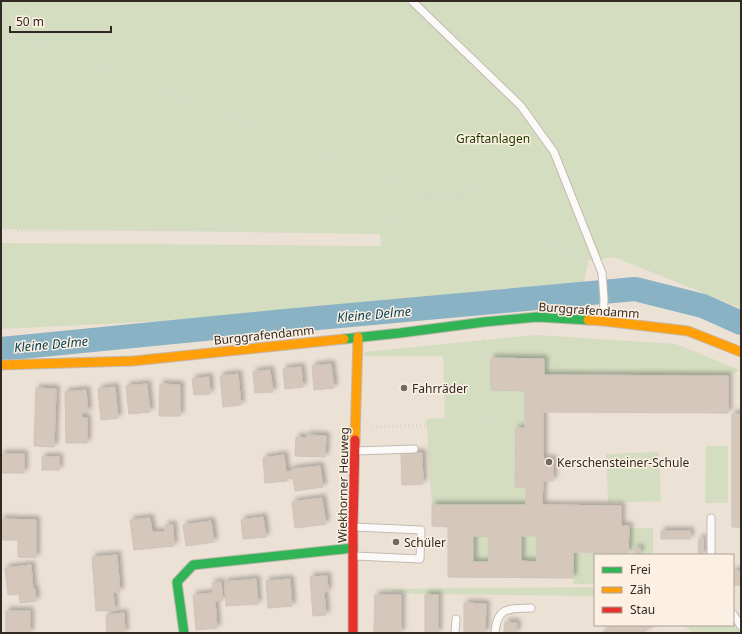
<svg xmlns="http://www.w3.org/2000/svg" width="742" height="634" font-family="'Noto Sans',sans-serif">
	<defs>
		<filter id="shadow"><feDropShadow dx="3.5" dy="-3.5" stdDeviation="2" flood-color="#0004"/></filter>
	</defs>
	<rect width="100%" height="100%" fill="#ece1d5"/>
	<g fill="#d5ddc1">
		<polygon points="1,1 741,1 741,308 614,257 588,261 583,287 456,299 371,311 1,329 1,243 381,246 380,234 1,229"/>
		<polygon points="536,335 676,344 740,370 728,376 544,375 544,359 491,358 491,390 525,391 525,428 516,429 515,487 526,487 526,505 432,505 426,419 445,418 443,356 364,356 364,352"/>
		<polygon points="706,446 728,446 728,503 705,503"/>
		<polygon points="659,452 661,501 608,503 606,454"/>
		<rect x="630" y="528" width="23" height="27"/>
		<polygon points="473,536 489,537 489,562 473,562"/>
		<polygon points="521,536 537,536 537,562 521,561"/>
		<polygon points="574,553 629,553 629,555 595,555 595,584 573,584"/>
		<polygon points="595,587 595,596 593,596 414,594 380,589"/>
		<polygon points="733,623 741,633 694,633 683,625 733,625"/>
	</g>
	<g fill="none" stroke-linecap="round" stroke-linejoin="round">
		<polyline stroke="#89b3c4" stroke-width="24" points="1,349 285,321 635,289 703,306 741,323"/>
	</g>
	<g fill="#d5c8ba" stroke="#cdc4bb" fill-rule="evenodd" filter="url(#shadow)">
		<path d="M491,358l53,1v16l184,1v37l-185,-1v47h10v22h-10l-1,24 79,1v20h8l-1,27 -55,-1v26l-125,-1v-50l-16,-1v-21h94v-18h-11l1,-59h9v-37l-34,-1zM473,536l16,1v25h-16zM521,536h16v26l-16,-1z"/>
		<polygon points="331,364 334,388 314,390 312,366"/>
		<polygon points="301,367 303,387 285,389 283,369"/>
		<polygon points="270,370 273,392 255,393 253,372"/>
		<polygon points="238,374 241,405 223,407 220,376"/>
		<polygon points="209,377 210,394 194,395 192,379"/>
		<polygon points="147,384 150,412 129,414 126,386"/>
		<polygon points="160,384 180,385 180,416 159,416"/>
		<polygon points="115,387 118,418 101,420 98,389"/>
		<polygon points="36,388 56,389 54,447 34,446"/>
		<polygon points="86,390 88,412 82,413 82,418 87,418 87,443 66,443 65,392"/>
		<rect x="732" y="414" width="9" height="113"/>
		<polygon points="307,435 326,436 325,457 295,456 296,437 307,438"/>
		<polygon points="401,453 422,453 423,484 402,485"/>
		<rect x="1" y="454" width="23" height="19"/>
		<polygon points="284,455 286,472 292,471 292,469 320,466 323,487 295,491 293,478 287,479 287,481 265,483 263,458"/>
		<rect x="42" y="457" width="17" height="13"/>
		<polygon points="322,498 326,524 295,528 292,502"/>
		<polygon points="263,517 266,537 243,539 241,520"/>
		<polygon points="150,518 152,532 165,532 165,525 173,525 174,546 134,550 130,520"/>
		<polygon points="1,519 36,520 36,558 18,557 18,540 1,540"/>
		<polygon points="211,521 214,542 186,546 183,525"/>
		<rect x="661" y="531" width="29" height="8"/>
		<polygon points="699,538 703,538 703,555 698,555"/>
		<rect x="635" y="548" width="5" height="6"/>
		<polygon points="117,555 120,592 113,592 115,610 96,611 92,557"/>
		<polygon points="31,565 33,590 35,589 36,601 20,603 19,594 8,595 5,568"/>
		<rect x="733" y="571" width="8" height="14"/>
		<polygon points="327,576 328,591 324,592 326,615 313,616 310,577"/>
		<polygon points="256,579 258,604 226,606 225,582"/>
		<polygon points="290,579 292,606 268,608 266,581"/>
		<polygon points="221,582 223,600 215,601 217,628 196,630 193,595 213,593 212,583"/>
		<polygon points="375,595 401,595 401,633 374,633"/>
		<rect x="425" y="595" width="13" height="38"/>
		<polygon points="464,603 486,604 485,633 464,633"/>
		<rect x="6" y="611" width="24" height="22"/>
		<polygon points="124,613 125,633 107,633 106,615"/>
		<polygon points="505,622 517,623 516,633 504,633"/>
		<polygon points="615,625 655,625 641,633 601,633"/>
	</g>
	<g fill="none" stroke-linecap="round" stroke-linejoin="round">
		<g stroke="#c3bab1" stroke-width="9">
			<g id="lane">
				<polyline points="412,1 521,106 554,152 602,273 604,299 603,321"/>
				<polyline points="355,451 414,449"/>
				<polyline points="354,527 421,530 420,559 355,556"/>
				<polyline points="711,555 711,518"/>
				<polyline points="733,614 741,626"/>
				<polyline points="455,633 456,619"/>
				<path d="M495,633c2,-27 14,-24 36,-25"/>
			</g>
		</g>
		<g stroke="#c3bab1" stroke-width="11">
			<g id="fast">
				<polyline points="344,339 400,333 484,322 537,317 588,320"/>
				<polyline points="184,633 177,582 193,565 353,548"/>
			</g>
		</g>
		<g stroke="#c3bab1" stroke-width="11">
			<g id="slow">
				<polyline points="588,320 603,321 688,331 741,352"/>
				<polyline points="1,365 133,361 344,339"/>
				<polyline points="355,440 358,337"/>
			</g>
		</g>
		<g stroke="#c3bab1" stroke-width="11">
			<polyline id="jam" points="353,633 353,527 355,440"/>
		</g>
		<g stroke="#d5d3cf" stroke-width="2.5" stroke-dasharray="1 3" stroke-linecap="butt">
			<polyline points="332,1 348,48 413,125 428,194"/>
			<polyline points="1,37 59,50 428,194"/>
			<polyline points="458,195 495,212 589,265"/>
			<polyline points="1,231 378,228 409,211 429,195 457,195 496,182 554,177"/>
			<polyline points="484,338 485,423"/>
			<polyline points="372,427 485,423 525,424"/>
			<polyline points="616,502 624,477 660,475"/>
		</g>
		<use href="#lane" stroke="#fcfaf9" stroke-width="7"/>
		<use href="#fast" stroke="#30b455" stroke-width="9"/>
		<use href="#slow" stroke="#ff9f0a" stroke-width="9"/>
		<use href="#jam" stroke="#e5322d" stroke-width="9"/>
	</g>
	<g fill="#726961" stroke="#fcf0e3" stroke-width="1.5">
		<circle cx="404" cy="388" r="4"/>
		<circle cx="549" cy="462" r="4"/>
		<circle cx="396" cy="542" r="4"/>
	</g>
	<g text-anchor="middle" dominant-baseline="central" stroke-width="3" stroke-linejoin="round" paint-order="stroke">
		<g font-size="12" fill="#223b00" stroke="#fcf0e3">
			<text x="493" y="138">Graftanlagen</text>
		</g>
		<g font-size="12" fill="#312922" stroke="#fcf0e3">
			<text transform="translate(589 310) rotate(4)">Burggrafendamm</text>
			<text transform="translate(264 335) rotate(-6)">Burggrafendamm</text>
			<text transform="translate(343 485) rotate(-89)">Wiekhorner Heuweg</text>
		</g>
		<g font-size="12" fill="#312922" stroke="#fcf0e3" text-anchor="start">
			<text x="412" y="388">Fahrräder</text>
			<text x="557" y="462">Kerschensteiner-Schule</text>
			<text x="404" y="542">Schüler</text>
		</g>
		<g font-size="13" font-style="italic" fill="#033e53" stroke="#fcf0e3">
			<text transform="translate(374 314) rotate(-5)">Kleine Delme</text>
			<text transform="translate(51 344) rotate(-5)">Kleine Delme</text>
		</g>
	</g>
	<rect width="742" height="634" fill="none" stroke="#312922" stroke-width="4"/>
	<rect x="594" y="554" width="140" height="72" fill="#fcf0e3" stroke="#aba096"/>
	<rect x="602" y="567" width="20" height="6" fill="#30b455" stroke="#aba096"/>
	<text x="630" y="574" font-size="12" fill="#312922">Frei</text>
	<rect x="602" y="587" width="20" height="6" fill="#ff9f0a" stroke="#aba096"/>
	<text x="630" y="594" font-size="12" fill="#312922">Zäh</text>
	<rect x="602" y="607" width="20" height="6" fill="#e5322d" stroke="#aba096"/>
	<text x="630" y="614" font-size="12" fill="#312922">Stau</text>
	<path d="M10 26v6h101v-6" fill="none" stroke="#312922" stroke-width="2"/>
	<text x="16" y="26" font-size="12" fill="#312922" stroke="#fcf0e3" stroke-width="3" paint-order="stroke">50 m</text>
</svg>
